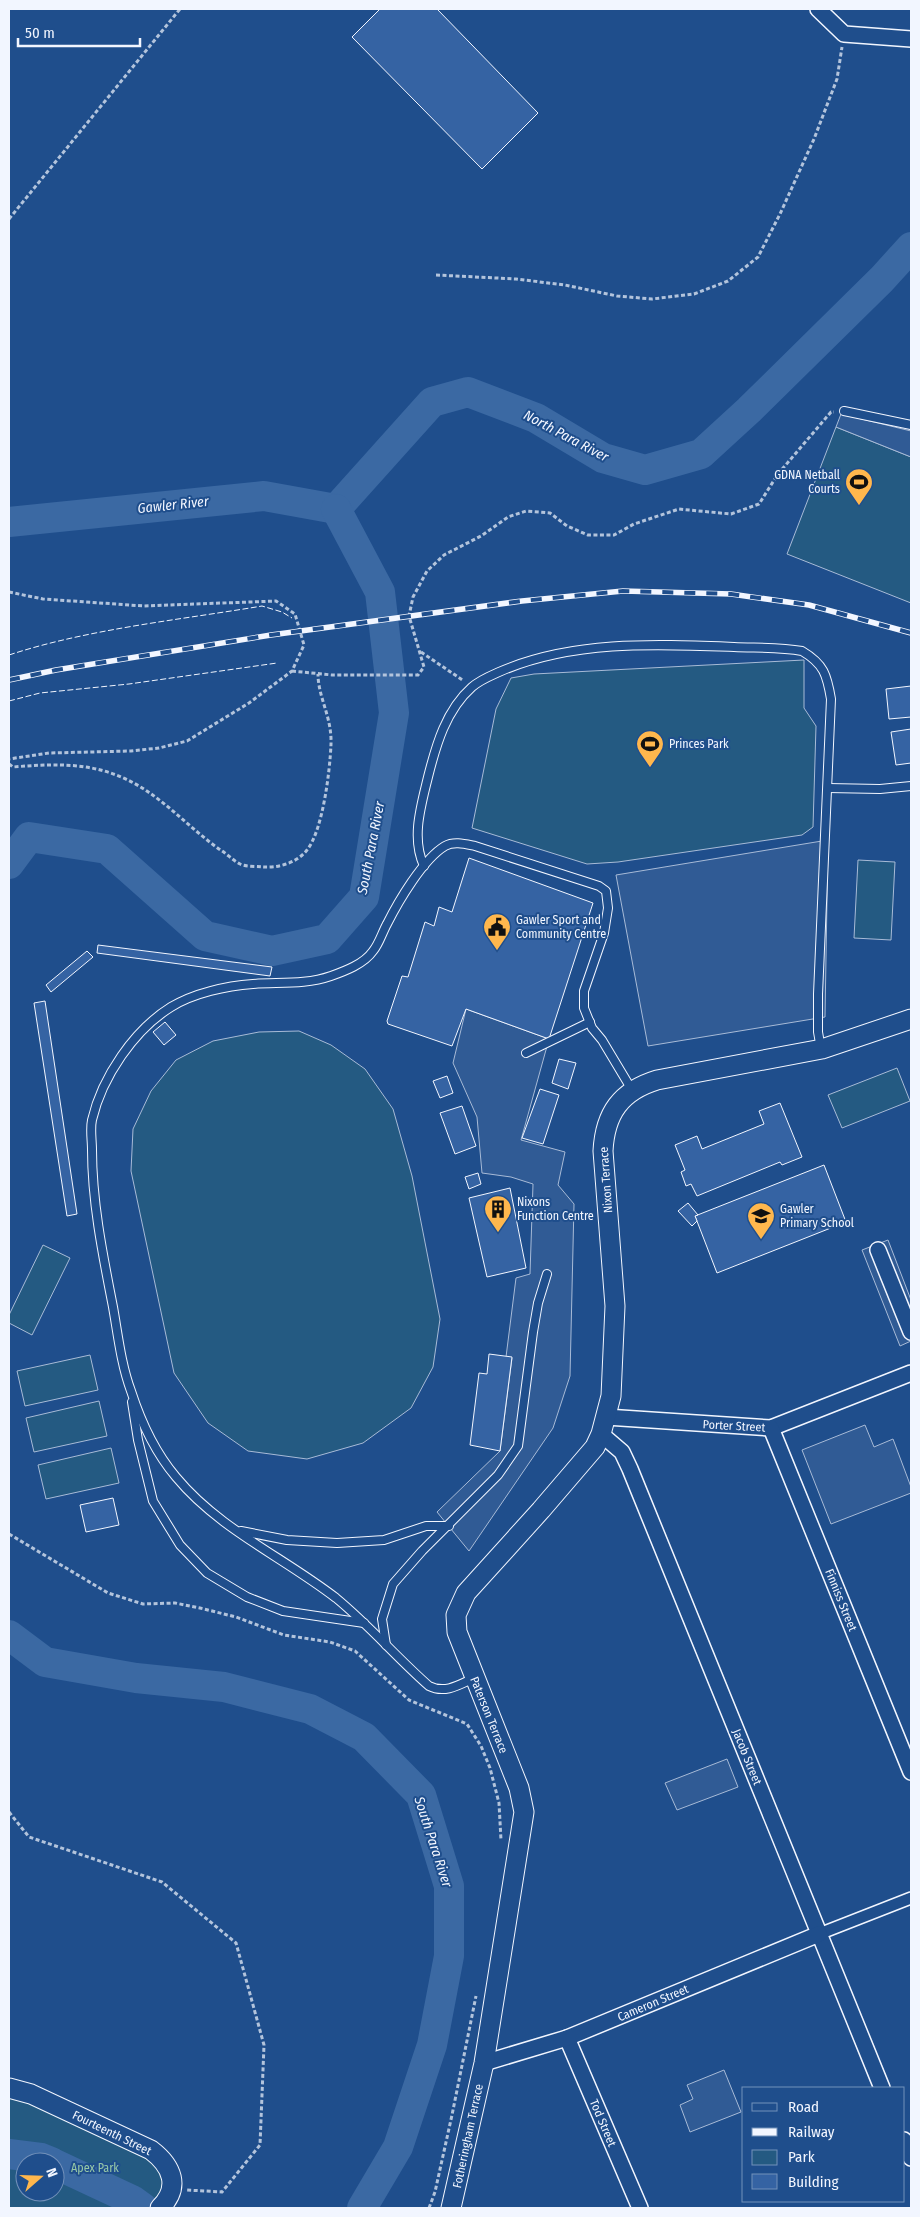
<svg xmlns="http://www.w3.org/2000/svg" width="920" height="2217" font-family="'Fira Sans Condensed',sans-serif">
	<rect width="100%" height="100%" fill="#1f4e8c"/>
	<g fill="#245a82" stroke="#a8bbd7" fill-rule="evenodd">
		<polygon points="836,427 911,457 911,603 787,554"/>
		<polygon points="804,660 804,708 816,726 813,827 802,835 618,862 587,864 472,828 496,709 511,678 534,674"/>
		<polygon points="858,860 895,862 891,940 854,938"/>
		<polygon points="299,1031 331,1045 365,1069 393,1109 412,1176 440,1319 433,1367 411,1408 363,1443 307,1459 248,1451 208,1423 174,1373 131,1171 133,1129 151,1091 176,1060 213,1041 259,1032"/>
		<polygon points="897,1068 910,1101 842,1128 828,1095"/>
		<polygon points="43,1245 70,1258 32,1335 9,1323 9,1315"/>
		<polygon points="90,1355 98,1390 25,1406 17,1371"/>
		<polygon points="99,1401 107,1436 34,1452 26,1418"/>
		<polygon points="111,1448 119,1483 46,1499 38,1465"/>
		<path d="M9,2088l22,6 139,76 -10,38h-151zM25,2162h30v30h-30z"/>
	</g>
	<g fill="#305b95" stroke="#a8bbd7">
		<polygon points="841,414 911,431 911,457 836,427"/>
		<polygon points="828,840 825,1017 648,1046 616,875"/>
		<polygon points="466,1009 549,1039 521,1140 565,1152 558,1185 574,1204 570,1376 553,1428 469,1551 437,1512 500,1451 512,1358 506,1357 516,1278 530,1274 533,1184 511,1177 482,1173 477,1117 453,1063"/>
		<polygon points="888,1240 911,1300 911,1341 900,1346 862,1250"/>
		<polygon points="865,1425 874,1447 893,1439 911,1487 911,1493 831,1524 802,1450"/>
		<polygon points="727,1759 738,1787 677,1810 665,1783"/>
		<polygon points="724,2070 741,2112 690,2132 680,2105 693,2099 687,2085"/>
	</g>
	<g fill="none" stroke-linecap="round" stroke-linejoin="round">
		<g stroke="#3b69a3" stroke-width="30">
			<polyline points="336,509 432,402 468,392 536,418 603,458 645,470 701,454 749,410 882,279 911,247"/>
			<polyline points="9,522 264,496 336,509"/>
			<polyline points="9,864 29,837 107,849 205,936 272,951 327,939 364,897 394,713 380,592 336,509"/>
			<polyline points="9,1635 45,1662 136,1678 224,1687 310,1709 364,1737 421,1795 449,1886 449,1956 432,2045 398,2147 362,2208"/>
			<polyline points="9,2154 41,2158 51,2162"/>
			<polyline points="55,2164 132,2200 143,2208"/>
		</g>
	</g>
	<g fill="#3563a3" stroke="#f2f6ff">
		<polygon points="380,9 437,9 538,113 482,169 352,37"/>
		<polygon points="911,686 911,717 889,719 886,689"/>
		<polygon points="911,729 911,763 896,765 891,732"/>
		<polygon points="469,858 593,903 549,1039 466,1009 452,1046 388,1024 387,1021 402,976 408,977 425,922 434,926 439,907 452,912"/>
		<polygon points="98,945 272,967 270,976 97,953"/>
		<polygon points="87,951 93,957 51,992 46,985"/>
		<polygon points="45,1001 77,1214 67,1216 34,1003"/>
		<polygon points="165,1022 176,1035 164,1045 153,1032"/>
		<polygon points="559,1059 576,1063 568,1089 552,1083"/>
		<polygon points="447,1076 453,1093 440,1098 433,1081"/>
		<polygon points="540,1089 559,1095 543,1144 522,1138"/>
		<polygon points="780,1103 802,1157 782,1165 780,1162 697,1196 691,1184 686,1186 681,1172 685,1170 675,1145 697,1136 702,1149 764,1124 759,1111"/>
		<polygon points="462,1106 476,1146 455,1154 440,1113"/>
		<polygon points="824,1165 846,1222 717,1273 695,1216"/>
		<polygon points="478,1173 481,1184 469,1189 465,1177"/>
		<polygon points="510,1188 526,1268 487,1277 469,1198"/>
		<polygon points="688,1203 698,1215 695,1216 697,1221 692,1226 678,1211"/>
		<polygon points="489,1354 512,1357 500,1451 470,1445 479,1373 487,1374"/>
		<polygon points="113,1498 119,1525 86,1532 80,1505"/>
	</g>
	<g fill="none" stroke-linecap="round" stroke-linejoin="round">
		<g stroke="#f2f6ff" stroke-width="10">
			<g id="service">
				<polyline points="844,411 911,425"/>
				<polyline points="828,788 880,789 911,786"/>
				<path d="M424,866c-13,-28 -3,-60 4,-89 8,-32 18,-67 44,-90 8,-7 18,-11 27,-15 73,-32 157,-28 235,-25 23,1 46,0 68,4 22,13 25,24 29,48l-13,295v38l3,17"/>
				<polyline points="526,1053 590,1022"/>
				<polyline points="132,1402 138,1440 153,1501 180,1545 207,1573 247,1597 283,1611 364,1623"/>
				<polyline points="241,1531 287,1540 337,1543 384,1540 426,1526 449,1526"/>
				<polyline points="386,1645 382,1619 393,1584 422,1551 498,1475 518,1446 533,1332 538,1303 547,1274"/>
				<path d="M474,1678c-15,7 -29,16 -45,8 -32,-28 -60,-61 -93,-88 -53,-41 -117,-69 -160,-121 -22,-26 -35,-55 -45,-86 -10,-27 -13,-56 -18,-84 -10,-51 -21,-105 -21,-157 0,-10 -2,-21 0,-30 10,-43 42,-90 79,-113 23,-14 55,-21 82,-23 26,-2 52,1 78,-8 14,-5 33,-12 42,-25 6,-7 9,-18 14,-27 11,-22 36,-65 58,-78 9,-5 20,-2 30,0l124,40 7,5 2,17 -4,25 -20,58v17l8,20 10,12 30,50"/>
			</g>
		</g>
		<g stroke="#f2f6ff" stroke-width="14">
			<polyline id="pedestrian" points="819,1934 911,1898"/>
		</g>
		<g stroke="#f2f6ff" stroke-width="18">
			<g id="minor">
				<polyline points="818,9 844,34 911,39"/>
				<polyline points="878,1250 911,1332"/>
				<polyline points="606,1417 771,1428 911,1373"/>
				<polyline points="771,1428 911,1772"/>
				<polyline points="601,1434 622,1452 630,1469 882,2088"/>
				<polyline points="567,2038 640,2208"/>
				<polyline points="484,2063 567,2038 819,1934"/>
				<polyline points="904,2140 911,2158"/>
			</g>
		</g>
		<g stroke="#f2f6ff" stroke-width="21">
			<g id="tertiary">
				<path d="M9,2088l22,6 120,56c21,16 30,37 9,58"/>
				<path d="M451,2208l33,-145 40,-251 -5,-24 -62,-156 -1,-17 10,-22 75,-83 54,-63 6,-13 10,-38 4,-90 -12,-155c2,-38 18,-60 54,-71l165,-31 89,-30"/>
			</g>
		</g>
		<g stroke="#b3c4dc" stroke-width="3" stroke-dasharray="4 2.5" stroke-linecap="butt">
			<polyline points="9,219 180,9"/>
			<polyline points="436,275 516,279 565,285 617,296 652,299 694,294 728,281 758,257 780,214 814,139 837,79 842,47"/>
			<polyline points="9,592 43,599 144,606 276,601 295,614 304,645 292,671 249,703 187,741 159,748 131,751 49,753 9,759"/>
			<polyline points="421,652 464,681"/>
			<polyline points="292,671 332,675 418,675 424,667 409,616 413,597 427,571 444,555 481,536 508,517 526,511 550,513 567,526 588,535 614,535 634,524 679,509 731,514 759,504 778,474 831,412 834,412"/>
			<path d="M9,764l4,3c37,-3 74,-5 108,10 39,16 67,51 101,74 6,4 12,10 18,13 6,3 16,2 23,3 15,1 34,-4 44,-17 16,-20 23,-80 24,-106 1,-27 -13,-47 -13,-70"/>
			<polyline points="9,1534 108,1593 143,1604 175,1603 200,1608 236,1617 284,1635 330,1642 355,1651 409,1700 467,1724 481,1746 490,1768 499,1803 501,1840"/>
			<polyline points="9,1812 29,1837 162,1882 236,1943 264,2045 260,2145 222,2192 187,2190"/>
			<polyline points="429,2208 435,2192 452,2115 476,1996"/>
		</g>
		<use href="#service" stroke="#1f4e8c" stroke-width="8"/>
		<use href="#pedestrian" stroke="#1f4e8c" stroke-width="11"/>
		<use href="#minor" stroke="#1f4e8c" stroke-width="15"/>
		<use href="#tertiary" stroke="#1f4e8c" stroke-width="19"/>
		<g stroke="#f2f6ff" stroke-width="5.5">
			<polyline id="rail" points="9,680 56,670 271,635 522,601 623,591 731,594 809,605 911,633"/>
		</g>
		<use href="#rail" stroke="#1f4e8c" stroke-width="4" stroke-dasharray="11" stroke-linecap="butt"/>
		<g stroke="#f2f6ff" stroke-width="1" stroke-dasharray="6 2.5" stroke-linecap="butt">
			<path d="M9,655c79,-26 170,-35 253,-49l20,6 10,6"/>
			<polyline points="9,701 40,693 129,684 277,663"/>
		</g>
	</g>
	<defs>
		<g id="stadium-pin" transform="scale(1.4375)"><path d="M0 17L-7.5 6A9.5 9.5 0 1 1 7.5 6Z" fill="#ffb74d" stroke="#1f4e8c"/><path d="M0-5a6.5 5 0 1 0 0 10a6.5 5 0 1 0 0-10ZM-3.5-1.8h7v3.6h-7Z" fill="#111"/></g>
		<g id="civic-pin" transform="scale(1.4375)"><path d="M0 17L-7.5 6A9.5 9.5 0 1 1 7.5 6Z" fill="#ffb74d" stroke="#1f4e8c"/><path d="M-.6-6.5H3V-4.5H.6V-3L4-1V1h2V6H-6V1h2V-1L-.6-3ZM-1.2 2.5V6h2.4V2.5Z" fill="#111"/></g>
		<g id="building-pin" transform="scale(1.4375)"><path d="M0 17L-7.5 6A9.5 9.5 0 1 1 7.5 6Z" fill="#ffb74d" stroke="#1f4e8c"/><path d="M-4-6H4V6H1V3H-1V6H-4ZM-2.5-4.3h1.7v1.8h-1.7ZM.8-4.3h1.7v1.8H.8ZM-2.5-1h1.7V.8h-1.7ZM.8-1h1.7V.8H.8Z" fill="#111"/></g>
		<g id="school-pin" transform="scale(1.4375)"><path d="M0 17L-7.5 6A9.5 9.5 0 1 1 7.5 6Z" fill="#ffb74d" stroke="#1f4e8c"/><path d="M0-5L7-2L0 1L-7-2ZM-4 1L0 2.5L4 1V4Q0 6-4 4Z" fill="#111"/></g>
	</defs>
	<g fill-rule="evenodd">
		<use href="#stadium-pin" x="859" y="482"/>
		<use href="#stadium-pin" x="650" y="744"/>
		<use href="#civic-pin" x="497" y="927"/>
		<use href="#building-pin" x="498" y="1209"/>
		<use href="#school-pin" x="761" y="1216"/>
	</g>
	<g text-anchor="middle" dominant-baseline="central" stroke-width="4" stroke-linejoin="round" paint-order="stroke">
		<g font-size="12" fill="#f2f6ff" stroke="#1f4e8c" text-anchor="start">
			<text x="840" y="475" text-anchor="end">GDNA Netball<tspan x="840" dy="14">Courts</tspan></text>
			<text x="669" y="744">Princes Park</text>
			<text x="516" y="920">Gawler Sport and<tspan x="516" dy="14">Community Centre</tspan></text>
			<text x="517" y="1202">Nixons<tspan x="517" dy="14">Function Centre</tspan></text>
			<text x="780" y="1209">Gawler<tspan x="780" dy="14">Primary School</tspan></text>
		</g>
		<g font-size="12" fill="#f2f6ff" stroke="#1f4e8c">
			<text transform="translate(606 1180) rotate(-94)">Nixon Terrace</text>
			<text transform="translate(734 1426) rotate(3)">Porter Street</text>
			<text transform="translate(841 1600) rotate(68)">Finniss Street</text>
			<text transform="translate(489 1715) rotate(68)">Paterson Terrace</text>
			<text transform="translate(747 1757) rotate(68)">Jacob Street</text>
			<text transform="translate(653 2003) rotate(-23)">Cameron Street</text>
			<text transform="translate(603 2123) rotate(67)">Tod Street</text>
			<text transform="translate(112 2133) rotate(26)">Fourteenth Street</text>
			<text transform="translate(468 2136) rotate(-78)">Fotheringham Terrace</text>
		</g>
		<g font-size="12" fill="#97c8a6" stroke="#1f4e8c">
			<text x="95" y="2168">Apex Park</text>
		</g>
		<g font-size="14" font-style="italic" fill="#f2f6ff" stroke="#1f4e8c">
			<text transform="translate(566 436) rotate(28)">North Para River</text>
			<text transform="translate(173 505) rotate(-6)">Gawler River</text>
			<text transform="translate(371 848) rotate(-79)">South Para River</text>
			<text transform="translate(433 1842) rotate(72)">South Para River</text>
		</g>
	</g>
	<rect width="920" height="2217" fill="none" stroke="#f2f6ff" stroke-width="20"/>
	<rect x="742" y="2087" width="162" height="115" fill="#1f4e8c" stroke="#7391ba"/>
	<rect x="752" y="2103" width="25" height="8" fill="#1f4e8c" stroke="#7391ba"/>
	<text x="788" y="2112" font-size="15" fill="#f2f6ff">Road</text>
	<rect x="752" y="2128" width="25" height="8" fill="#f2f6ff" stroke="#7391ba"/>
	<text x="788" y="2137" font-size="15" fill="#f2f6ff">Railway</text>
	<rect x="752" y="2150" width="25" height="15" fill="#245a82" stroke="#7391ba"/>
	<text x="788" y="2162" font-size="15" fill="#f2f6ff">Park</text>
	<rect x="752" y="2174" width="25" height="15" fill="#3563a3" stroke="#7391ba"/>
	<text x="788" y="2187" font-size="15" fill="#f2f6ff">Building</text>
	<g transform="translate(40 2177) rotate(70)"><circle r="24" fill="#1f4e8c" stroke="#7391ba"/>
	<path d="M0-4L9 19L0 12L-9 19Z" fill="#ffb74d"/>
	<text y="-8" font-size="14" font-weight="bold" text-anchor="middle" fill="#f2f6ff">N</text>
	</g>
	<path d="M18 38v8h122v-8" fill="none" stroke="#f2f6ff" stroke-width="2.5"/>
	<text x="25" y="38" font-size="15" fill="#f2f6ff" stroke="#1f4e8c" stroke-width="4" paint-order="stroke">50 m</text>
</svg>
